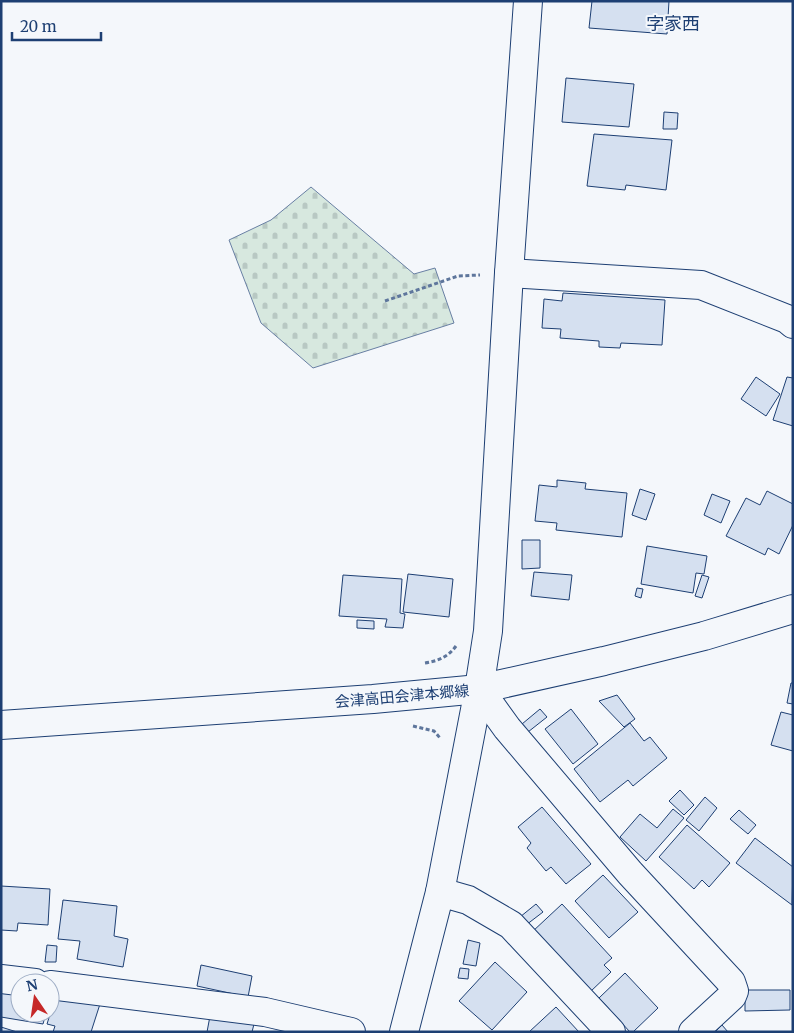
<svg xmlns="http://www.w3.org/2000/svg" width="794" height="1033" font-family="Merriweather,'Noto Sans JP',serif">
	<defs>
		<pattern id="cemetery-stones" width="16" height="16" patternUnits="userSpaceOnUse" patternTransform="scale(1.25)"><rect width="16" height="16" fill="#d7e8df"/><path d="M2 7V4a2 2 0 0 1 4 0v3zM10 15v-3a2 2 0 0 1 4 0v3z" fill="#b8c8c3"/></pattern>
	</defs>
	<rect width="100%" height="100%" fill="#f4f7fb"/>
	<polygon fill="url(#cemetery-stones)" stroke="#687fa3" points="311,187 414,274 435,268 454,323 313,368 261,323 229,240 271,220"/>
	<g fill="#d5e0f0" stroke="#1d3f73">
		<polygon points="592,1 669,1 667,34 589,28"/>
		<polygon points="566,78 634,84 629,127 562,122"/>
		<polygon points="664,112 678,113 677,129 663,129"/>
		<polygon points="594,134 672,140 666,190 626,185 625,190 587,186"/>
		<polygon points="563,293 665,300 662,345 621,343 620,348 599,347 599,341 560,338 561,329 542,328 544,299 562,301"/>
		<polygon points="756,377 780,394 766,416 741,399"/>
		<polygon points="787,377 793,378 793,426 773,420"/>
		<polygon points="557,480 586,483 585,489 627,493 622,537 556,530 557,523 535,521 539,485 557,487"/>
		<polygon points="640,489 655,494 646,520 632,515"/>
		<polygon points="767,491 793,504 793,525 779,554 768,548 765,555 726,536 746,498 760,505"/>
		<polygon points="712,494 730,501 721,523 704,515"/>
		<polygon points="522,540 540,540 540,568 522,569"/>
		<polygon points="647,546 707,556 704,574 696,573 693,593 641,584"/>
		<polygon points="534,572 572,575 569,600 531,596"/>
		<polygon points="408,574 453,579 449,617 403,612"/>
		<polygon points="343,575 402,579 400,613 405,614 403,628 385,627 387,619 339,616"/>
		<polygon points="702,575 709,577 702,598 695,596"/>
		<polygon points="637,588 643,589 641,598 635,596"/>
		<polygon points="357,620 374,621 374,629 357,628"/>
		<polygon points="791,683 793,683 793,704 787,703"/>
		<polygon points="617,695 635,719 624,727 599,701"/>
		<polygon points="540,709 547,717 528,732 522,724"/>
		<polygon points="571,709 598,744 573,764 545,729"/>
		<polygon points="781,712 793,715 793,751 771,745"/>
		<polygon points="630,723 644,741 650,737 667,758 633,786 628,780 600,802 574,769"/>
		<polygon points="680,790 694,805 684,815 669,801"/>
		<polygon points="705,797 717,808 699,831 686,820"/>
		<polygon points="542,807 591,864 566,884 551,867 546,871 527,848 531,843 518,827"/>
		<polygon points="673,809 684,818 646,861 620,837 640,814 657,828"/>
		<polygon points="739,810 756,825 748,834 730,819"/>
		<polygon points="687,825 730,863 709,887 702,880 694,889 659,857"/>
		<polygon points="755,838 793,867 792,905 736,863"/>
		<polygon points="603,875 638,912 609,938 575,901"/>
		<polygon points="1,886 50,889 48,925 18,923 17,931 1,930"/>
		<polygon points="63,900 117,906 114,936 128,939 123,967 77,959 80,941 58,939"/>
		<polygon points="536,904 543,912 526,925 520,917"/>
		<polygon points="562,904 612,958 604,965 611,972 590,992 532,932"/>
		<polygon points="468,940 480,943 476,966 463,964"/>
		<polygon points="47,945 57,946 56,962 45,962"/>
		<polygon points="495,962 527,992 492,1030 459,1001"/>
		<polygon points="201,965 252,976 248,997 197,986"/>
		<polygon points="460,968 469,969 468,979 458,978"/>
		<polygon points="625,973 658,1008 633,1032 630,1032 599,998"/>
		<polygon points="1,986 20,988 20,1013 46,1013 43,1024 1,1017"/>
		<polygon points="745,990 790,990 790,1010 745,1011"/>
		<polygon points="57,992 100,1004 91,1032 53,1032 55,1026 47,1024"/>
		<polygon points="556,1007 579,1032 529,1032"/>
		<polygon points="210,1016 254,1024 252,1032 207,1032"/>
		<polygon points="722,1025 728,1032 715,1032"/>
		<polygon points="1,1027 17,1032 1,1032"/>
	</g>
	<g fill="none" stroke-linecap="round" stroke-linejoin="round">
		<g stroke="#1d3f73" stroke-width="30">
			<g id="minor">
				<polyline points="509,273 701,285 787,319 793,324"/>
				<polyline points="479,689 507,728 630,873 731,982 734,991 732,996 693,1032"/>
				<polyline points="440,892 468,900 511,925 611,1032"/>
				<polyline points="1,979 35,983"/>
				<polyline points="50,985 265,1012 351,1032"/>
				<polyline points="404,1032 440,892 479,689 488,631 509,273 528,1"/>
			</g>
		</g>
		<g stroke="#1d3f73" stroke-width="30">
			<polyline id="major" points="1,725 373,699 479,689 604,661 704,636 793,609"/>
		</g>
		<g stroke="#5e769c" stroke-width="3" stroke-dasharray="4 2.5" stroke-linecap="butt">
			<polyline points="385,301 458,276 480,275"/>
			<path d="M425,663c13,-2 23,-6 31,-17"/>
			<polyline points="413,726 434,731 440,738"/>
		</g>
		<use href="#minor" stroke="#f4f7fb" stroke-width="28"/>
		<use href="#major" stroke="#f4f7fb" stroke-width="28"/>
	</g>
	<g text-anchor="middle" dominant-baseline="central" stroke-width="4" stroke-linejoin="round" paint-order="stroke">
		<g font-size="15" fill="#1d3f73" stroke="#f4f7fb">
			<text transform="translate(402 696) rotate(-5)">会津高田会津本郷線</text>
		</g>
		<g font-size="18" fill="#1d3f73" stroke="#f4f7fb">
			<text x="673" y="23">字家西</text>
		</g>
	</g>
	<rect width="794" height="1033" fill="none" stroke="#1d3f73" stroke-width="5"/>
	<g transform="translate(35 998) rotate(347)"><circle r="24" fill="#f4f7fb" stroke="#9eadc5"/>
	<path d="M0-4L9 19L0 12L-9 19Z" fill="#c62828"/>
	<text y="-8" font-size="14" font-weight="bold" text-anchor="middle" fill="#1d3f73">N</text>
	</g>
	<path d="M12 32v8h89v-8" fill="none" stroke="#1d3f73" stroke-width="2.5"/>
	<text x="20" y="32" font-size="15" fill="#1d3f73" stroke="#f4f7fb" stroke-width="4" paint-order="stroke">20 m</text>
</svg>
